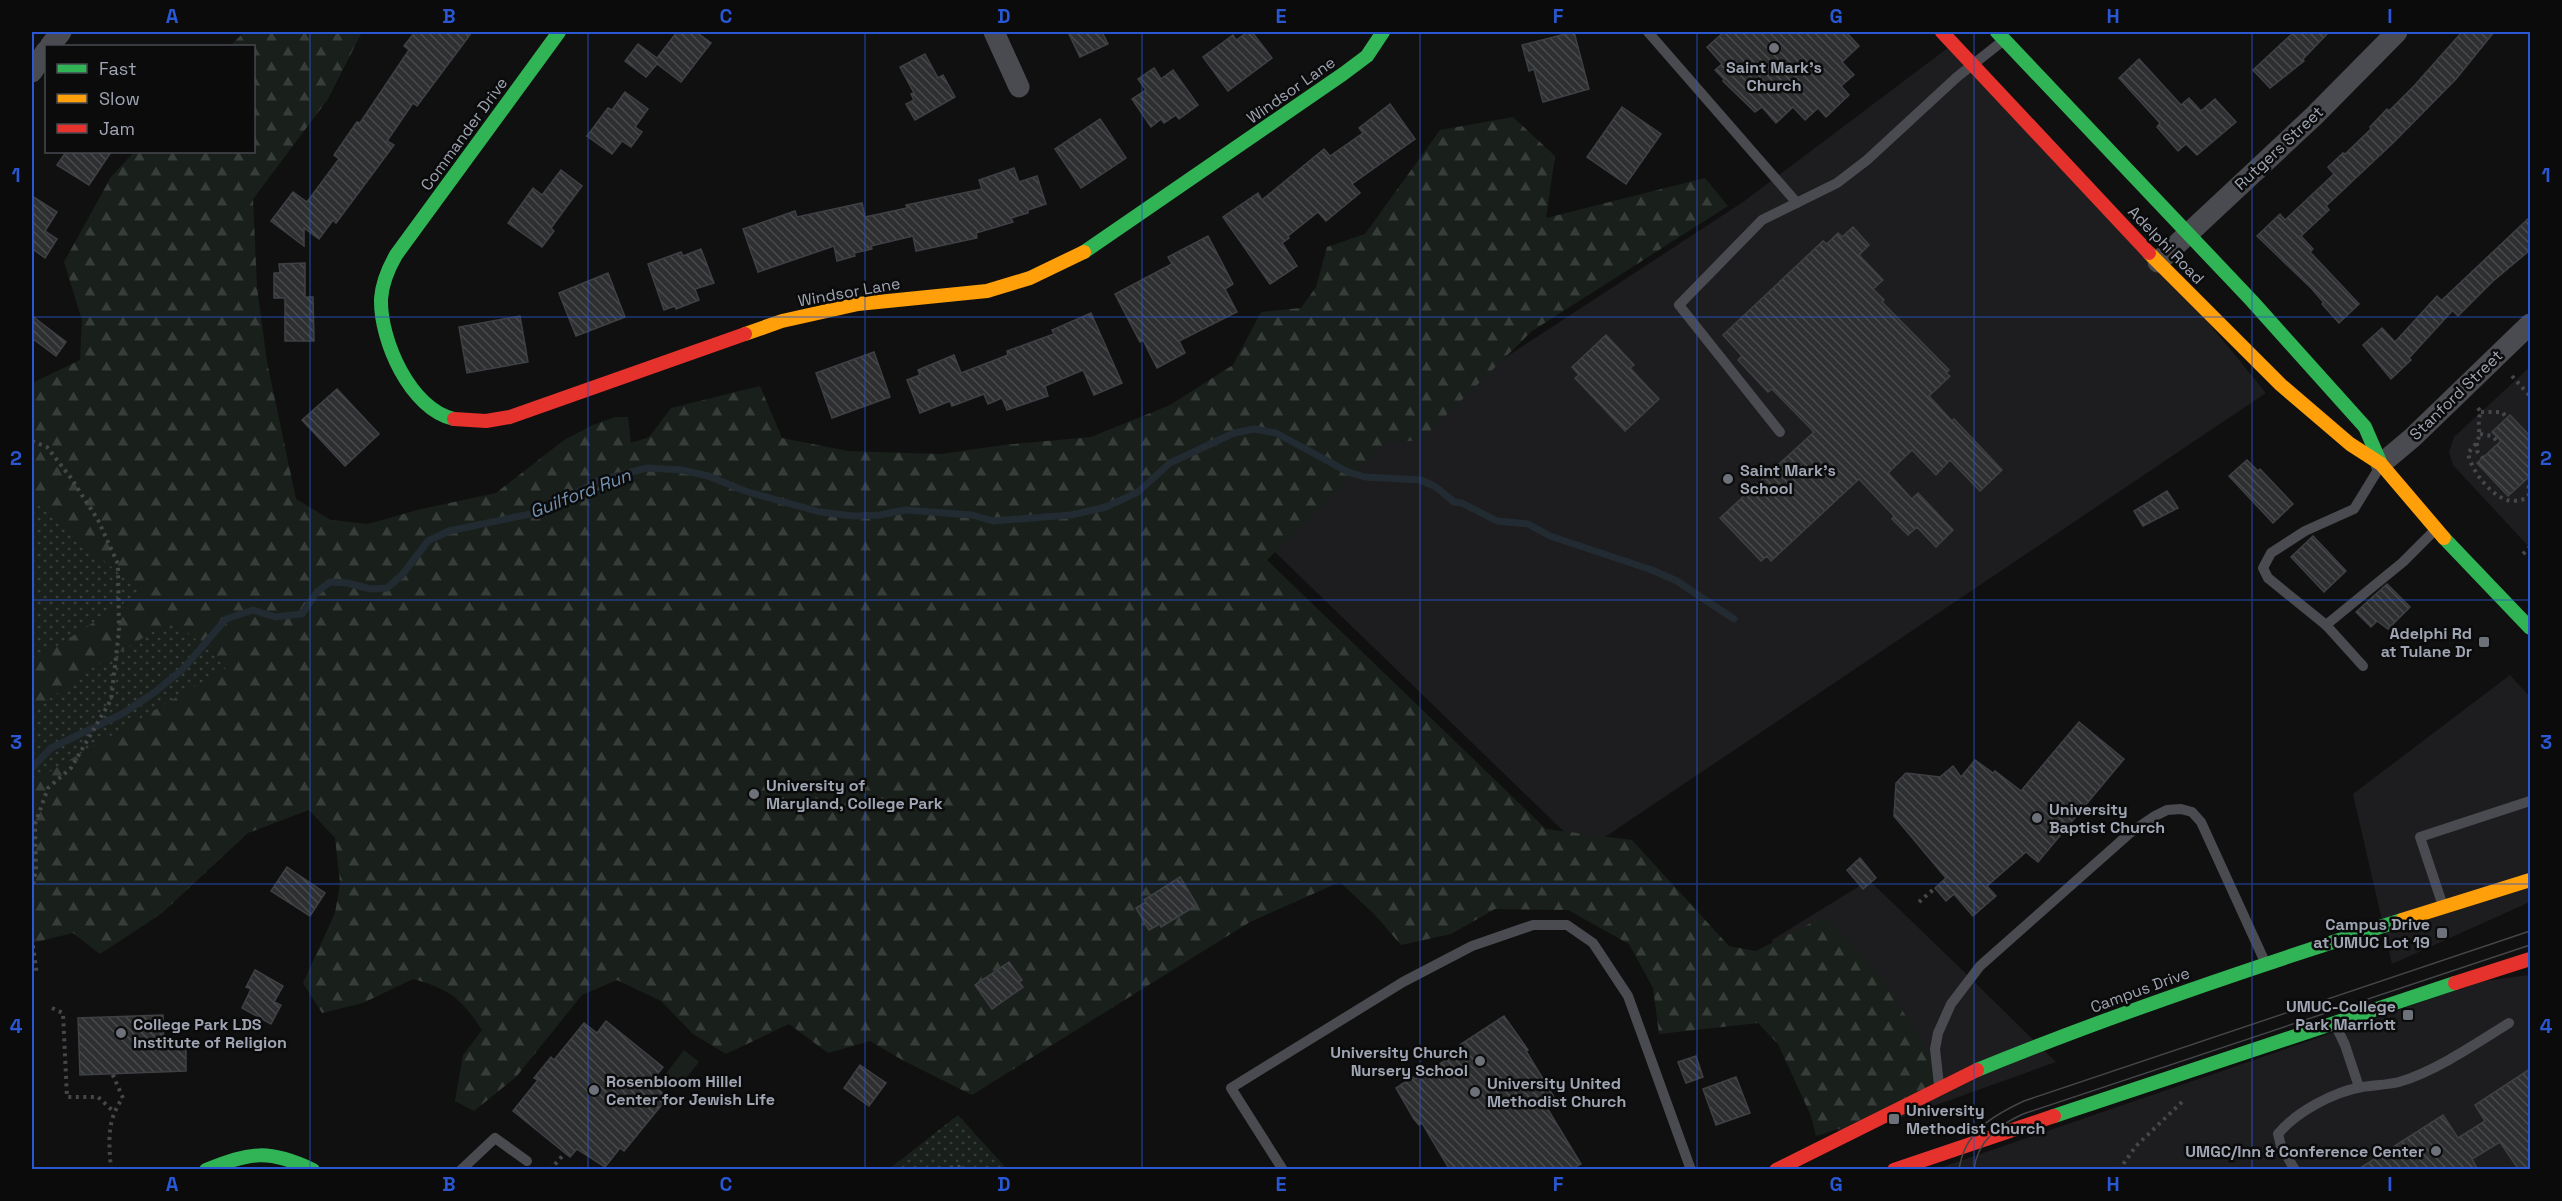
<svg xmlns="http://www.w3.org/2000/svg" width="2562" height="1201" font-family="'Space Grotesk',sans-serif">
	<defs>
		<pattern id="forest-firs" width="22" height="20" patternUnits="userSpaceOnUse" patternTransform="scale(1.5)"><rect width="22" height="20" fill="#191f1a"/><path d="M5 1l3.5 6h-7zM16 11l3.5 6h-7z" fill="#373d39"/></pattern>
		<pattern id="park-dots" width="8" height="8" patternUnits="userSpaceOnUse" patternTransform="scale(1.5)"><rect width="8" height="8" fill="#191f1a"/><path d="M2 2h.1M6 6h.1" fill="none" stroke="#373d39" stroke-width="1.8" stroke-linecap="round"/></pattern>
		<pattern id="building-back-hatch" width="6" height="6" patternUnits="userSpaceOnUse" patternTransform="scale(1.5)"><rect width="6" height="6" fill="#2e2f31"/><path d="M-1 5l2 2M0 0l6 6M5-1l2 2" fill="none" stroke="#494a4c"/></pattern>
	</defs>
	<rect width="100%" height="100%" fill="#101010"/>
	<g fill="#1d1d1f">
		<polygon points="1953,44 2167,272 2266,393 1584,851 1248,526 1743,202"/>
		<polygon points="2530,367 2530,548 2453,465 2449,452 2454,437"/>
		<polygon points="2510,675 2530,697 2530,902 2392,964 2353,794"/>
		<polygon points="1869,880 1955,963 2056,1062 1841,1139 1772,940"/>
		<polygon points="2530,975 2530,1169 1934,1170 2483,981"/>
	</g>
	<path fill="url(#forest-firs)" d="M244,32h118l-34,67 -75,100 4,88 10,75 29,137 35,21 37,4 53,-15 75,-16 68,-53 29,-15 22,-8h13l3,26 18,-6 22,-29 89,-22 22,52 66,13 93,3 62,-9 88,-8 79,-32 63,-40 28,-53 40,-4 15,-21 11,-40 38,-13 75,-104 73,-13 42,39 -9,62 159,-40 23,28 -196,125 -111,109 -36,3 -118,117 279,269 86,11 97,106 27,5 69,-35 59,65 69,111 -137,44 -5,-20 -33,-72 -20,-21 -99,11 -6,-46 -24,-44 -61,-34 -73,-1 -44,25 -50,11 -25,-29 -36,-34 -90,40 -278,173 -68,-34 -34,-20 -42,12 -39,-29 -63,30 -33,-20 -32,-33 -44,-21 -35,15 -66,82 -42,34 -19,-10 8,-46 19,-25c-21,-32 -33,-41 -69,-51l-50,24 -41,10 -19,-30 32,-70 5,-30 -5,-45 -26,-28 -61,23 -87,81 -61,40 -27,-21 -41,10v-560l48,-23 2,-40 -18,-58 47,-85 23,-25h120v-106h-24z"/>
	<g fill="url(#park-dots)">
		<polygon points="32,500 141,592 32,662"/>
		<polygon points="173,620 228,667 32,782 32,712 89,670"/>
		<polygon points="958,1115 1007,1169 889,1169"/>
	</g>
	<polygon fill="#191f1a" points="684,1050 699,1062 679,1087 665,1075"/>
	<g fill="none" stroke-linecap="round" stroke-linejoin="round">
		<polyline stroke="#232b32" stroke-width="7" points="32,768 51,748 122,714 155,692 183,669 226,619 253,610 275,617 302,614 317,592 330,582 347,583 371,589 387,588 402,575 428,541 449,531 540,512 598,481 647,468 682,470 708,476 745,491 820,512 854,516 880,515 905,510 972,515 993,521 1071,515 1106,507 1138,492 1170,463 1234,433 1254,429 1276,433 1348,472 1365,477 1421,480 1436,487 1454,502 1462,503 1497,521 1528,524 1550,536 1652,570 1677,581 1734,619"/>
	</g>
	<g fill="url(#building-back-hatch)" stroke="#3e4044" stroke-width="1.5">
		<polygon points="415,32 472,32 417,106 413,103 387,141 394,145 336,223 333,220 319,239 304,228 304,246 271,221 293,192 307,202 339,159 334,155 357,122 360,123 409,50 404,46"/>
		<polygon points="677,32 696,32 711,43 681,82 657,64 646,77 625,61 638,44 657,58"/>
		<polygon points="1068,32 1102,32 1108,44 1080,57"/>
		<polygon points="1248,32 1252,32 1272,58 1228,91 1203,57 1233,35 1236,40"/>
		<polygon points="1574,32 1589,89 1543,102 1534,69 1529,71 1522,45"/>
		<polygon points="1724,32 1846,32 1859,46 1842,62 1854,75 1841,86 1849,95 1826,117 1818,108 1805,120 1793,107 1776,123 1762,107 1755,112 1723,81 1724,79 1715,70 1722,64 1707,47"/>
		<polygon points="2294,32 2329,32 2303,59 2304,61 2270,88 2253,70"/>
		<polygon points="2462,32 2494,32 2456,79 2394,142 2326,206 2329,210 2301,236 2313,249 2310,252 2359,304 2339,323 2322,304 2324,303 2312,289 2257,236 2280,214 2285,220 2334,174 2328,167 2343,153 2345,154 2371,129 2370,127 2387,109 2389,111 2414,86"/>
		<polygon points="925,54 938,78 943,75 955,97 915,120 906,104 914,100 911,94 914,93 900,67"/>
		<polygon points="2139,59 2181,105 2189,98 2201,111 2215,99 2236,122 2197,155 2186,144 2178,151 2157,127 2160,123 2119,78"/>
		<polygon points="1154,68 1161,79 1173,70 1198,105 1179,119 1176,115 1164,123 1161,119 1151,127 1132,99 1146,90 1138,79"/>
		<polygon points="625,92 648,109 635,127 642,132 631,147 622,141 612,154 587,136 608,108 612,110"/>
		<polygon points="1390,104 1415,139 1352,184 1360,193 1326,221 1318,212 1288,236 1289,238 1282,243 1297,266 1270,284 1223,217 1258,193 1262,200 1324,149 1330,156 1363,133 1359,128"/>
		<polygon points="1622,107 1661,134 1626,184 1587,157"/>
		<polygon points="1100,119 1126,158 1081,188 1055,149"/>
		<polygon points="66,152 111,152 89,185 57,165"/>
		<polygon points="1014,168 1019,182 1037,176 1046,204 1028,210 1028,213 1011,218 1013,222 976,233 977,238 916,251 913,236 871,246 872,249 854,253 855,256 837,261 834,246 758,272 743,229 795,211 797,217 862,203 865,217 907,208 906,205 982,189 979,180"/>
		<polygon points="561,170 582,186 551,228 554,231 542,247 508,223 533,188 542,195"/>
		<polygon points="32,196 57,212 45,231 57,239 45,258 34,250 32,254"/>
		<polygon points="2530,217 2530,250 2492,282 2458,316 2442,300"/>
		<polygon points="1853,227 1869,245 1859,255 1883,280 1873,289 1884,300 1882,302 1949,370 1946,373 1950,376 1929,396 1952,421 1954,419 2002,470 1980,491 1950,460 1936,475 1912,450 1888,473 1912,499 1918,493 1953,530 1936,547 1917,527 1908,535 1892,519 1894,516 1859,479 1771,561 1767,556 1761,561 1720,518 1814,432 1772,389 1768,392 1738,360 1742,356 1723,335 1823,241 1827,244 1838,233 1842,237"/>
		<polygon points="1208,236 1233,284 1225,289 1237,312 1179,341 1185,353 1157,368 1143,340 1140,342 1115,294 1172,264 1168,257"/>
		<polygon points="701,249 714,283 695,289 699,300 676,309 675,306 664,310 648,264 681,252 683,256"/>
		<polygon points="305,263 305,297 313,297 314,341 285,341 285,298 274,298 274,273 280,273 279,264"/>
		<polygon points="608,273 625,317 576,336 559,293"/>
		<polygon points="2437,296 2452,311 2409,358 2411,360 2391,379 2363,345 2382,328 2395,342"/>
		<polygon points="1091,313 1122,383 1094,395 1083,370 1045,386 1048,396 1007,410 1002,398 988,404 984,394 952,406 950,401 920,413 907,380 920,375 918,370 954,355 961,373 1008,355 1007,351 1054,334 1052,330"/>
		<polygon points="32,316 66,342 56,356 32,338"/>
		<polygon points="520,316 528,362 467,373 459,327"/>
		<polygon points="1606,335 1634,365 1630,368 1659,399 1625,431 1575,378 1579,375 1572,367"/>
		<polygon points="874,352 890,397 832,418 816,373"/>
		<polygon points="337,389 379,434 345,466 302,420"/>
		<polygon points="2510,415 2530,436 2530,476 2508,496 2477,463 2501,441 2492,432"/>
		<polygon points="2247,460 2258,471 2260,469 2293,504 2273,523 2229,476"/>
		<polygon points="2167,491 2178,508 2143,526 2134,511"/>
		<polygon points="2313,536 2346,571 2324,592 2291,557"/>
		<polygon points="2387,584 2410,607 2388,629 2377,621 2371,627 2356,612"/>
		<polygon points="2079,722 2124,759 2038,862 2026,852 1987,886 1996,896 1973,916 1954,894 1946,901 1935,888 1946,878 1894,816 1896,783 1906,773 1940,777 1953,766 1961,777 1975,760 1993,773 1995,771 2021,791"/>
		<polygon points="1860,858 1876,878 1863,889 1847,870"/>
		<polygon points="287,867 325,893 310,916 271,891"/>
		<polygon points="1180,877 1197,905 1161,927 1160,924 1149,930 1136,908 1146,902 1144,900"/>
		<polygon points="1009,962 1022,980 1019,982 1023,987 992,1009 975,985"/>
		<polygon points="255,970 283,986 274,1002 281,1005 271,1024 242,1008 251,989 246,987"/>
		<polygon points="163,1015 164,1049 186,1048 186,1071 80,1075 78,1018"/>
		<polygon points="1504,1016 1528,1050 1526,1051 1554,1097 1544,1103 1581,1164 1570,1170 1450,1170 1422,1123 1419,1125 1414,1119 1396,1088 1413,1077 1415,1079 1461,1051 1458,1046"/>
		<polygon points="606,1021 663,1067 650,1083 668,1097 624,1151 620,1148 605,1167 577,1149 570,1157 513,1111 538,1080 534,1078 551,1057 554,1060 584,1023 597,1033"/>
		<polygon points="1696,1056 1703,1077 1686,1083 1678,1062"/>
		<polygon points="860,1065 886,1083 869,1106 844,1088"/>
		<polygon points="2530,1069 2530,1170 2519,1170 2500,1142 2472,1159 2478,1170 2357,1170 2443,1115 2458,1138 2485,1121 2475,1105"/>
		<polygon points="1736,1077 1750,1113 1716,1125 1703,1089"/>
	</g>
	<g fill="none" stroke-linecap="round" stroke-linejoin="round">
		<g stroke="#45474b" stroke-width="4" stroke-dasharray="3 4.5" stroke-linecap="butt">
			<polyline points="2512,376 2530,396"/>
			<path d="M2478,408l3,4c-4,9 -1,15 -2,24 -1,7 -7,12 -11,17 3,18 25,46 44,48 7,0 14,-3 18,-3"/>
			<polyline points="2481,412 2502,412 2507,418"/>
			<polyline points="2480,434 2492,436 2499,443"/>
			<polyline points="32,441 47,447 71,478 98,520 118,564 119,631 111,700 71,768 48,788 35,824 36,870 32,889"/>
			<polyline points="2477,443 2477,451 2483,458"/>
			<polyline points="2529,496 2528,491 2530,481"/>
			<polyline points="2523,554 2530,547"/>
			<polyline points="1919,902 1935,888"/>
			<polyline points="32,938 37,975"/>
			<polyline points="52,1008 63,1013 67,1097 98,1097 113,1111"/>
			<path d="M111,1170c-2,-27 -5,-50 12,-72l-11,-25"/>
			<polyline points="550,1170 565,1153"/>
			<polyline points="943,1170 957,1166 965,1170"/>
			<polyline points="2119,1170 2136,1146 2184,1100"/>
		</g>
		<g stroke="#4a4b50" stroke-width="10">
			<polyline points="1648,32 1797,203"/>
			<polyline points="1780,432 1679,305 1762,220 1837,183 1867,160 1957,77 2004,40"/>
			<polyline points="2326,625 2268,578 2263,568 2271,553 2305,531 2354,509 2381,465"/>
			<polyline points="2363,666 2326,625 2403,562 2436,529"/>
			<polyline points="2443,906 2420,837 2530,801"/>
			<polyline points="2334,1022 2345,1045 2359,1087"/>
			<polyline points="1939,1085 1935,1049 1938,1033 1951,1004 1980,966 2130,833 2155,816 2167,810 2181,809 2192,812 2201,822 2265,962"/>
			<polyline points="461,1170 495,1138 527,1161"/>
			<polyline points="1283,1170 1231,1088 1403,982 1472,946 1533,925 1567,925 1593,943 1628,996 1691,1170"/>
			<path d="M2295,1170l-14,-24 -3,-12c18,-22 55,-42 84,-47 12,-2 25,-2 37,-5 37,-11 78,-39 110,-59"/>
		</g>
		<g stroke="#4a4b50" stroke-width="21">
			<polyline points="994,32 1019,87"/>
			<polyline points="50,46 61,32"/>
			<polyline points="32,72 46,51"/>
			<polyline points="2158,262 2314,116 2397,32"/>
			<polyline points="2381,464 2412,438 2530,324"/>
		</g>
		<g stroke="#30b455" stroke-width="14">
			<polyline points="1997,32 2252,301 2365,427 2381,464"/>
			<polyline points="1084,252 1343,74 1367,56 1383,32"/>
			<path d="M454,419c-44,-10 -74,-79 -73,-120 1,-16 7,-30 15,-44l163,-223"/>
			<polyline points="2444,538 2530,628"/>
			<path d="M1977,1070c139,-57 282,-105 425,-150"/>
			<polyline points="2054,1116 2455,983"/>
			<path d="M206,1170c44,-18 63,-21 107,0"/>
		</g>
		<g stroke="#ff9f0a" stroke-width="14">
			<polyline points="2149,253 2281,385 2350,444 2381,464 2444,538"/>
			<polyline points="745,334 782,321 858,304 987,291 1030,278 1084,252"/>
			<polyline points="2402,920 2530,880"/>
		</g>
		<g stroke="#e5322d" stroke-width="14">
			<polyline points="1942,32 2149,253"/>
			<polyline points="454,419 486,421 510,417 745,334"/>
			<polyline points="2455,983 2530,959"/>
			<polyline points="1776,1170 1977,1070"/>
			<polyline points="1894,1170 2054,1116"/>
		</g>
		<g stroke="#444649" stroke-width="1.5">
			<path d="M1959,1170c5,-38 33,-54 65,-69l506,-170"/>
			<path d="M1974,1170c3,-29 25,-45 49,-56l507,-169"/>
		</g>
	</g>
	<path fill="none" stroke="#2a57d4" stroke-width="1.5" stroke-opacity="0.55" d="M310,32v1138M588,32v1138M865,32v1138M1142,32v1138M1420,32v1138M1697,32v1138M1974,32v1138M2252,32v1138M32,317h2498M32,600h2498M32,884h2498"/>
	<g fill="#6d717a" stroke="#0b0b0c" stroke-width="2">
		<circle cx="1774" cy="48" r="6"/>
		<circle cx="1728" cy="479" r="6"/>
		<rect x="2478" y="636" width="12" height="12" rx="3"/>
		<circle cx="754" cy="794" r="6"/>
		<circle cx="2037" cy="818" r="6"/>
		<rect x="2436" y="927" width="12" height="12" rx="3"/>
		<rect x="2402" y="1009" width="12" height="12" rx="3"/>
		<circle cx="121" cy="1033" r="6"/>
		<circle cx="1480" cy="1061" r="6"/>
		<circle cx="594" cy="1090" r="6"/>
		<circle cx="1475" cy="1092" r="6"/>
		<rect x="1888" y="1113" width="12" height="12" rx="3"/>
		<circle cx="2436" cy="1151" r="6"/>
	</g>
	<g text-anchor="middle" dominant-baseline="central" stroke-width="5" stroke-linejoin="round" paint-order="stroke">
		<g font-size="16" font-weight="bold" fill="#9fa5b3" stroke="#0b0b0c" text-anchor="start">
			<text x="1774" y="67" text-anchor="middle">Saint Mark's<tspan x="1774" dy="18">Church</tspan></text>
			<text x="1740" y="470">Saint Mark's<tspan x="1740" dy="18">School</tspan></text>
			<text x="2472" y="633" text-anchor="end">Adelphi Rd<tspan x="2472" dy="18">at Tulane Dr</tspan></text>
			<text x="766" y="785">University of<tspan x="766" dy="18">Maryland, College Park</tspan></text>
			<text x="2049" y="809">University<tspan x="2049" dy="18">Baptist Church</tspan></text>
			<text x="2430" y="924" text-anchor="end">Campus Drive<tspan x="2430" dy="18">at UMUC Lot 19</tspan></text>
			<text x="2396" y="1006" text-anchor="end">UMUC-College<tspan x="2396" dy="18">Park Marriott</tspan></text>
			<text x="133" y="1024">College Park LDS<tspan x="133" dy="18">Institute of Religion</tspan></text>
			<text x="1468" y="1052" text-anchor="end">University Church<tspan x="1468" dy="18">Nursery School</tspan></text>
			<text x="606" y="1081">Rosenbloom Hillel<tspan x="606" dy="18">Center for Jewish Life</tspan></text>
			<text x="1487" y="1083">University United<tspan x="1487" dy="18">Methodist Church</tspan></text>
			<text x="1906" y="1110">University<tspan x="1906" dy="18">Methodist Church</tspan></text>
			<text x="2424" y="1151" text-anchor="end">UMGC/Inn &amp; Conference Center</text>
		</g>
		<g font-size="16" fill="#9fa5b3" stroke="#0b0b0c">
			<text transform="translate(1291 90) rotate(-35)">Windsor Lane</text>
			<text transform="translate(464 134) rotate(-54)">Commander Drive</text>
			<text transform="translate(2279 148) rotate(-43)">Rutgers Street</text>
			<text transform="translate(2166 245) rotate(46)">Adelphi Road</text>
			<text transform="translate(849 292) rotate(-10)">Windsor Lane</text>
			<text transform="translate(2456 395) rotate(-44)">Stanford Street</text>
			<text transform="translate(2140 990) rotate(-20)">Campus Drive</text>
		</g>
		<g font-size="18" font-style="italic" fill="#7393b2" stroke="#0b0b0c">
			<text transform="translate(580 493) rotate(-21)">Guilford Run</text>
		</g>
	</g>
	<rect width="2562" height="1201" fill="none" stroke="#0b0b0c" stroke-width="66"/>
	<rect x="45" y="45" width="210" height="108" fill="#0b0b0c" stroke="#46494f" stroke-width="1.5"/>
	<rect x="57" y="64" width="30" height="9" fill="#30b455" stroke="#46494f" stroke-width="1.5"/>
	<text x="99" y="75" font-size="18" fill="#9fa5b3">Fast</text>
	<rect x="57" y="94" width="30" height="9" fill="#ff9f0a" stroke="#46494f" stroke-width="1.5"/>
	<text x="99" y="105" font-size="18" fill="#9fa5b3">Slow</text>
	<rect x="57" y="124" width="30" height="9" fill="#e5322d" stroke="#46494f" stroke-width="1.5"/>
	<text x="99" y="135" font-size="18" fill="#9fa5b3">Jam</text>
	<rect x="33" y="33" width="2496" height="1135" fill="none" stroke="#2a57d4" stroke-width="2"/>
	<g font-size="20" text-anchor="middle" font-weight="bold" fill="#2a57d4">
		<text x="172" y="23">A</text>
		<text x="449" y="23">B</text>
		<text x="726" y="23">C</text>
		<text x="1004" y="23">D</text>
		<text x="1281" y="23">E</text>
		<text x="1558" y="23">F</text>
		<text x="1836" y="23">G</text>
		<text x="2113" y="23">H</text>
		<text x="2390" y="23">I</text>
		<text x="16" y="182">1</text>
		<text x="2546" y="182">1</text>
		<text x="16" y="465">2</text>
		<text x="2546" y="465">2</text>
		<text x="16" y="749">3</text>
		<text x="2546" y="749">3</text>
		<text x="16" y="1033">4</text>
		<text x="2546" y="1033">4</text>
		<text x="172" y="1191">A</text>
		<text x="449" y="1191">B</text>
		<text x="726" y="1191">C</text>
		<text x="1004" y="1191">D</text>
		<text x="1281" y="1191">E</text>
		<text x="1558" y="1191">F</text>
		<text x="1836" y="1191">G</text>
		<text x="2113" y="1191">H</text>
		<text x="2390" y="1191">I</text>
	</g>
</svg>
